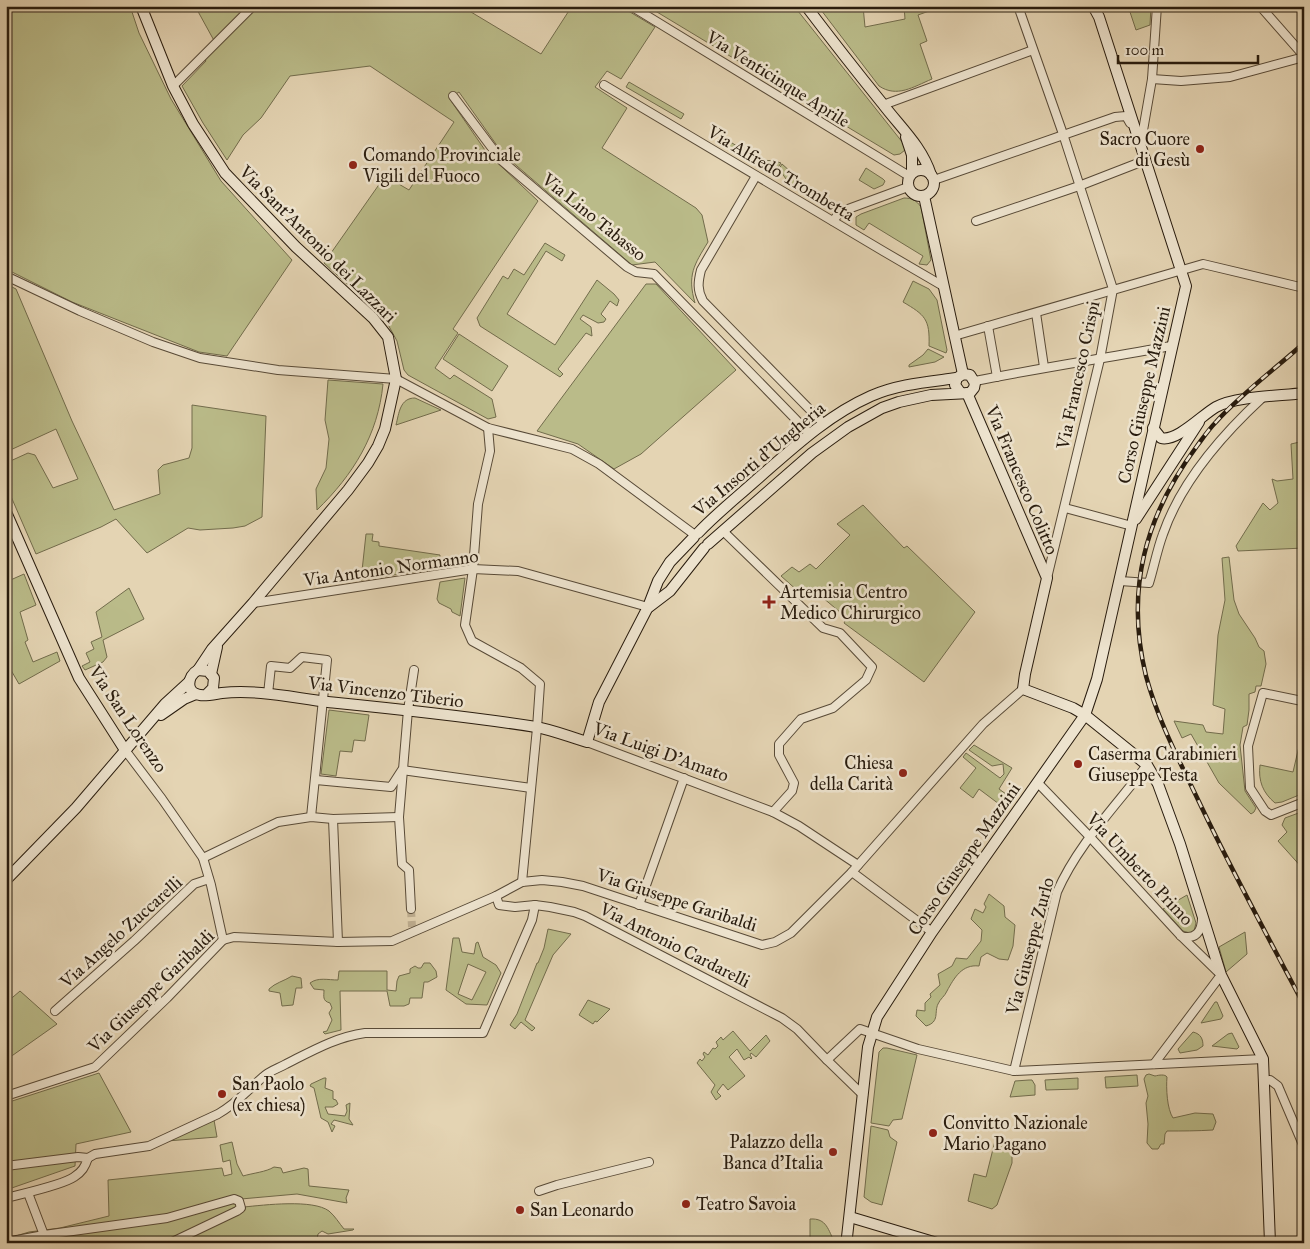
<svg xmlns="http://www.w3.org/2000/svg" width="1310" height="1249" font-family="'IM FELL Great Primer',serif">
	<rect width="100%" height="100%" fill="#e4d4b3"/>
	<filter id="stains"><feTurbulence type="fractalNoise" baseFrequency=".004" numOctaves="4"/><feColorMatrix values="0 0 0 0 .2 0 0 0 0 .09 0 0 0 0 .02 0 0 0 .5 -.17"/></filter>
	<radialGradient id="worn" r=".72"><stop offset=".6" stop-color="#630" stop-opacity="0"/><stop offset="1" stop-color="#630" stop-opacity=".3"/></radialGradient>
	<g fill="#babb89" stroke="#726c4c" fill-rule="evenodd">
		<polygon points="6,6 130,6 139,33 171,99 221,181 292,260 227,356 199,352 72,302 6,269"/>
		<path d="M195,6h266l80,48 31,-48h48l35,21 -34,52 -14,-8 -12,16 32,21 -25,40 94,60 6,7 6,27c-14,23 -21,33 -13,61l-40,-41 -23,3 -129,-111 -44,-62 -10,6 38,55 51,48 -85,128 5,4 -23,35 15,11 4,-4 38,24 4,18 -8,2 -80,-44 -4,-5 -7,-29 -12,-22 -61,-56 61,-87 24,14 45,-68 -84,-56 -80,10 -29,42 -18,17 -16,25 -24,-37 -21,-37 24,-25 -2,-3 13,-12z"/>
		<polygon points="647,6 794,6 903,143 905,150 900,154 894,155"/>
		<path d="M818,6h45l2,21 40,-8 -1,-13h39l-25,9 9,26 -7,3 12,35c-19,8 -35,19 -53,7z"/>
		<polygon points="1128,6 1151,6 1150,25 1136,30"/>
		<polygon points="629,82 684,114 681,119 626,87"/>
		<polygon points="720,136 761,160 775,161 781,163 777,169 768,166 759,166 717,141"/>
		<polygon points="782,164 791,172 795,180 836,204 822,204 791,186 779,169"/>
		<polygon points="866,168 883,179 885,181 883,185 874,189 859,180"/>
		<path d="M904,198c8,0 12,2 17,9l10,53 -4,5 -8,-1 4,-8 -54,-33 -5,7 -8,-5v-8l5,-3z"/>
		<polygon points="545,243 565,255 562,261 546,251 507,314 555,345 597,280 614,294 619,300 617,306 610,301 601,314 606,319 604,322 598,323 583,315 580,319 591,327 592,336 586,333 558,369 563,374 560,377 480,326 477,318 503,276 508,279 514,269 524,275"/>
		<path d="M913,281l16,8 8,11 10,50 -1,3 -17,-7c1,-27 -4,-31 -26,-44z"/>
		<polygon points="6,284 16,289 72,421 114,510 160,494 158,470 163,465 189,458 192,448 192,405 266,416 262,517 245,526 233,528 200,530 188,528 147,553 116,519 101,527 36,554 6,485 6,463 28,453 35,455 53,488 78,479 56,429 6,452"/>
		<polygon points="646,284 656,284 736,370 641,454 614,469 578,444 537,431"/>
		<polygon points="459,334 508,366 492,391 443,359"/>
		<polygon points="928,349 944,357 935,362 909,367 909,365 923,355"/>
		<path d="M328,380l55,4c-5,51 -30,91 -66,126l-1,-21 10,-21 3,-29 -4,-19z"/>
		<path d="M415,398l26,12 -45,15c3,-12 4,-27 19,-27z"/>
		<polygon points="1304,441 1304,548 1238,551 1236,546 1263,503 1270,510 1278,503 1272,479 1277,481 1293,479 1291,444"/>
		<polygon points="863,505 904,548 907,546 975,612 924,682 844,623 847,618 810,587 799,592 781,576 792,567 799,572 810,564 816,569 850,535 837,524"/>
		<polygon points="366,534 373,534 372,541 379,542 379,546 440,555 439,568 361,580"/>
		<polygon points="1229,557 1234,600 1239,614 1255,638 1259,647 1264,651 1266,664 1261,686 1256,686 1255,692 1249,694 1249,710 1247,725 1243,727 1240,745 1245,791 1256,808 1254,812 1251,814 1219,783 1191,734 1182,738 1174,721 1203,725 1206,732 1223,734 1225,709 1213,705 1218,635 1225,600 1222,558"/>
		<polygon points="24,574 36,605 20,612 28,640 25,642 33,662 57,652 60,661 19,684 8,665 6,666 6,582"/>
		<polygon points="465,578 460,616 452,612 451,609 439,603 437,599 440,582"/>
		<polygon points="129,588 144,619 103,640 107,657 103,662 85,670 82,666 90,662 86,653 94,649 91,642 102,637 96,612"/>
		<polygon points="329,710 369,715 365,741 354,740 352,752 340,751 336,776 321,774"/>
		<path d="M1304,725v68l-22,9 -7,1c-12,-10 -17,-22 -15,-38l33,7z"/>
		<polygon points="974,745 1012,768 999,789 1006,794 999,804 979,789 973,798 960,788 976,768 963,757 966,753 1000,778 1004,774 1003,764 992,766 969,750"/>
		<polygon points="1304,811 1304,870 1278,841 1287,832 1282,825 1285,818"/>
		<path d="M989,894l15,12 1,11 10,8 -2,21 -5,14 -9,-1 -12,-6 -6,4 -2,9c-17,-2 -25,12 -32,25 -2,5 -7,8 -9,13 -4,8 2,18 -12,22l-10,-10 1,-6 8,1v-8l6,-6 -1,-3 10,-9 -2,-11 14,-8 4,-8 11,1 14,-18 1,-11 -11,-11 4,-10 8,4 3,-6 -2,-3z"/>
		<polygon points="1187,895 1196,923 1194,931 1190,933 1183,931 1163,909"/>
		<polygon points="548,929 571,934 553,955 525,1020 535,1028 532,1031 521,1022 515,1029 510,1025 517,1014 537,963 538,963 544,948"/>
		<polygon points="1245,932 1247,954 1226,972 1219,947"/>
		<path d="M453,938h6l3,14 12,2 2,-11 2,-1 5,15 13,8 5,8 -14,32 -21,-1 -20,-14zM468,964l18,8 -14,28 -14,-6z"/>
		<path d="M424,963h6l6,8 1,6 -9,5h-4l-2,16h-12l-1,6 -5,2h-14l-3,-15h-47l1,39 -16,4 -2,-2 4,-1 5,-11 -3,-7 3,-5 -2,-5c-8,-2 -6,-7 -6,-13l-10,-1 -4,-6c8,-6 18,-3 28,-3l1,-9h48v19l9,1 1,-10 2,-5 11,-3v-4l5,-3 3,2h3z"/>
		<path d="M292,976l9,2 1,10h-6l-3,17 -11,1 -2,-13 -11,-2v-2c6,-6 15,-8 23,-13z"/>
		<polygon points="20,991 57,1024 6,1060 6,1003"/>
		<polygon points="588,1000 610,1009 597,1022 595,1021 593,1024 579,1015"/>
		<polygon points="1215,1002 1217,1002 1223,1016 1221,1019 1201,1023"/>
		<polygon points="733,1031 750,1051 766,1035 770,1041 756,1057 751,1053 750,1055 752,1058 751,1059 749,1057 744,1060 737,1049 729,1057 745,1076 728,1090 723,1084 717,1092 721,1096 716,1100 711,1092 715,1085 697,1063 700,1059 702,1061 705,1057 703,1054 704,1052 708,1055 713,1048 715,1049 718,1046 716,1042 721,1037 723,1040"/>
		<path d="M1193,1032c8,2 10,7 10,14l-6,4 -17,3 -2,-4z"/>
		<polygon points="1232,1033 1239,1047 1237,1049 1212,1046 1228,1034"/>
		<polygon points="883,1048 887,1048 917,1055 902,1119 893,1120 889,1126 871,1123 879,1052"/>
		<polygon points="99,1073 131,1132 76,1144 75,1166 6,1190 6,1103"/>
		<path d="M1149,1074l6,2c4,-1 10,-2 12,1 -1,11 0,32 6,41l22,-5 18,1 3,8 -3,8c-16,1 -31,1 -46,1l-2,3 -1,10h-3l-3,5h-6l-5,-6 1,-19 -2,-21 2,-7 -4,-17 2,-4z"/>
		<polygon points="1137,1075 1138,1086 1106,1088 1105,1077"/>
		<polygon points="324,1078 326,1078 325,1088 333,1091 333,1099 336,1100 338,1104 333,1107 325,1107 328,1114 345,1116 347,1111 346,1105 350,1103 349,1119 353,1125 334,1120 331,1124 335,1126 332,1132 328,1122 321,1118 314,1088 310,1086 311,1084"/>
		<polygon points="1078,1078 1078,1089 1046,1090 1045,1080"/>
		<polygon points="1029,1080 1032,1080 1035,1085 1035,1095 1010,1097 1015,1081"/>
		<polygon points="214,1120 217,1137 167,1141"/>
		<polygon points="871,1126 888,1130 890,1137 897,1142 882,1205 871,1202 864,1197"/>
		<polygon points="995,1141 1012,1145 1012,1163 997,1205 992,1209 968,1201 974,1174 986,1177"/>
		<path d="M232,1142l5,22 6,12c10,-3 23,-4 31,-9l7,1 2,5 21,-5 4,1 1,17 40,4 -3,8 1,5 -50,-9 -56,5 3,8c20,-2 69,-8 85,4 6,5 10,12 15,18h10l-1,1 -25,4 -6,-3 -4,3 -1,5 -5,4h-306v-4l23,-7 31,-4 49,-12 -1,-36 114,-12 2,8 8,-2 -2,-14 -7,2 -3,-17z"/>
		<path d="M810,1219c17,-1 18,11 25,24h-25z"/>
	</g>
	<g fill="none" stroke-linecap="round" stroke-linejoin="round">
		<polyline stroke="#bfaf92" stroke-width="8" stroke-dasharray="8 4" stroke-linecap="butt" points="411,909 412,927"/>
		<g stroke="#584a37" stroke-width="10">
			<g id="street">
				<polyline points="631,6 909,176"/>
				<polyline points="1018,6 1063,134 1113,289 1100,359 1047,578"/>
				<polyline points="1260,6 1304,56"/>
				<polyline points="1152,79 1181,81 1230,77 1304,57"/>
				<polyline points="604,85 883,251 943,286"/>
				<polyline points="173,86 253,6"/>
				<polyline points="453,96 501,160 627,267 636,272 654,274 810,434"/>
				<polyline points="883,105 1033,50"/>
				<polyline points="1141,142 1152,79 1157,6"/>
				<path d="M756,176l-55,94c-3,12 -4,20 2,31l120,122"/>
				<polyline points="934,180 1115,117 1126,116 1130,123"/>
				<polyline points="833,221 840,212 908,187"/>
				<polyline points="976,221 1079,186 1146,160"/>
				<polyline points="6,276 80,311 153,342 200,358 278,370 396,379 488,428 572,449 599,464 695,535"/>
				<polyline points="1036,313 1044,367"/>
				<polyline points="988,326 997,377"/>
				<polyline points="954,336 1203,264 1304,288"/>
				<path d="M975,381c65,-13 131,-23 196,-35"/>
				<polyline points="488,428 490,451 478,504 473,569 465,625 472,641 521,668 540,684 537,728 522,882"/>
				<polyline points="1065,508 1132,526"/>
				<polyline points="723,531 823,628 840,633 872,667 866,680 833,708 801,719 779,744 779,755 794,783 792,791 773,812"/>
				<path d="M1120,581l29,2c5,-16 8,-33 14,-49 18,-52 59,-99 99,-136"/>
				<polyline points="253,603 473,569 518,571 648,607"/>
				<polyline points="268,694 271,666 290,668 302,657 327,660 311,817"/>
				<polyline points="1302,701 1263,693 1248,746 1250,788 1265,811 1271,815 1304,802"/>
				<polyline points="587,742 773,812 799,826 858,865"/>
				<polyline points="125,750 162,799 203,858 211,885 223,940"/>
				<polyline points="316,780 391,787 402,770 531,788"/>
				<polyline points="1038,783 1090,837 1181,936 1221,975 1154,1064"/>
				<polyline points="333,819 338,942"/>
				<polyline points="203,858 278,822 311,817 333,819 399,817"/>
				<polyline points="852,872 932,932"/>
				<polyline points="496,896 499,905 515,907 535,905 550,907 574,912 585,916 782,1018 797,1029 827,1060"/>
				<polyline points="639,905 684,778"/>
				<polyline points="411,909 409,870 402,864 399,817 408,710 414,670"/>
				<path d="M1181,936c14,4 21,-4 21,-18"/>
				<polyline points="55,1011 134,941 194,884 209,879"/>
				<path d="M1014,1071l43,-179c21,-48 59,-86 90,-127"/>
				<polyline points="1265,1081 1270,1080 1278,1086 1304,1147"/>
				<polyline points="863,1095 827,1060 860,1029 918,1049 1014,1071 1263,1059"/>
				<polyline points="6,1096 95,1067 167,998 223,940 234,937 338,942 392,941 496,896 522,882 542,880 562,882 583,886 762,945 775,942 791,933 852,872 983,724 1023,689"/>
				<path d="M88,1158l7,-4 54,-8 69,-32c18,-10 30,-24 45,-37 6,-6 16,-9 23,-13 26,-13 50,-27 79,-31h118l49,-113 3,-15"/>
				<path d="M6,1166l72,-9 10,1c-3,9 -6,14 -14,19 -11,8 -53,17 -68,21"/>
				<polyline points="539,1191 557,1185 649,1162"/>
				<polyline points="28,1193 44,1235"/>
				<polyline points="6,1242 44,1235 167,1218 234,1199 239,1201 241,1208 237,1211 170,1243"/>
			</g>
		</g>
		<g stroke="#291c0e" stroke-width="12">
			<g id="secondary">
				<polyline points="141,6 173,86 193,124 225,173 296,247 373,318 388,337 396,379 385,429 378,446 368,463 348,490 253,603 212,649 198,670"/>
				<path d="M806,6c25,33 50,65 76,97 18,24 40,43 49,72"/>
				<polyline points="906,137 912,155 912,172"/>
				<circle cx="921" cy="183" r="13"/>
				<polyline points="924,196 963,374"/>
				<polyline points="967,393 1047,578 1025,674 1023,689 1073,708 1085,715 1147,765 1158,784 1180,844 1221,975 1263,1059 1270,1243"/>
				<path d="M1153,428l8,10c16,4 41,-23 55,-31 20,-11 64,-11 88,-14"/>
				<polyline points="6,512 79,678 125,750"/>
				<polyline points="1136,519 1199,422"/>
				<path d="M698,533c17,-18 37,-34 56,-51 37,-32 72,-66 117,-86 27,-12 57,-14 86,-18"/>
				<polyline points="708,544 812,453 848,427 882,408 899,402 931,395 970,393 974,388 975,383 970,375 963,374 957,378 955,385 960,392"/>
				<polyline points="649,607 670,591 704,548"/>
				<polyline points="211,674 217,647"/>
				<path d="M206,695l7,-7 1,-10 -6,-7 -10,-1c-11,6 -13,23 2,25 6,1 15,-1 22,-2 35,-4 72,5 106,9 69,7 139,14 208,25 17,3 34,10 51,15l12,-40 49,-95 10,-26 12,-19 24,-25"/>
				<polyline points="161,715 184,699 196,694"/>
				<polyline points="6,880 76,808 165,704 189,682"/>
				<polyline points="850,1217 937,1243"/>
				<polyline points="848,1243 847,1237 868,1047 877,1017 932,932 1085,715 1097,679 1186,286 1099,17 1093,6"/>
			</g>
		</g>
		<use href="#street" stroke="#ede3ce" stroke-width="8"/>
		<use href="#secondary" stroke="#ede3ce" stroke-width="10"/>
		<g stroke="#291c0e" stroke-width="4.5">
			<path id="rail" d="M1304,343c-29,26 -63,51 -88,79 -7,7 -13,16 -19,24 -52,70 -72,144 -51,230 12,45 35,88 55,130 32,67 68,133 103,199"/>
		</g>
		<use href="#rail" stroke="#ede3ce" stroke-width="2.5" stroke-dasharray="8" stroke-linecap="butt"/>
	</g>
	<g fill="#8f2418" stroke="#ede3ce" stroke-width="2">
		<circle cx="1200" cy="149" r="5"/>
		<circle cx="353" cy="165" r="5"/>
		<path d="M766.5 594.5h5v5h5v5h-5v5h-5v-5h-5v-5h5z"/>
		<circle cx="1078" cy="764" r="5"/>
		<circle cx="903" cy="773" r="5"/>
		<circle cx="222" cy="1094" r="5"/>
		<circle cx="933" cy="1133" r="5"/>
		<circle cx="833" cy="1152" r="5"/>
		<circle cx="686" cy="1204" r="5"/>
		<circle cx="520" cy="1210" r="5"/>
	</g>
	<g text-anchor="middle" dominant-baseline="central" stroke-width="5" stroke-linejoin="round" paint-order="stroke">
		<g font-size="18" fill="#291c0e" stroke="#ede3ce">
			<text transform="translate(778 79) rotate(32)">Via Venticinque Aprile</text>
			<text transform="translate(781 173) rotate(31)">Via Alfredo Trombetta</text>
			<text transform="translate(594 217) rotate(39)">Via Lino Tabasso</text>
			<text transform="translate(318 244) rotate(45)">Via Sant'Antonio dei Lazzari</text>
			<text transform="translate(1078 375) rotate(-78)">Via Francesco Crispi</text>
			<text transform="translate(1144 395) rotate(-77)">Corso Giuseppe Mazzini</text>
			<text transform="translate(759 459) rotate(-40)">Via Insorti d'Ungheria</text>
			<text transform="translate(1022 480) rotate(67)">Via Francesco Colitto</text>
			<text transform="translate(391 568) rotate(-8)">Via Antonio Normanno</text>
			<text transform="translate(386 692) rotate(7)">Via Vincenzo Tiberio</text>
			<text transform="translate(128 719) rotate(56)">Via San Lorenzo</text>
			<text transform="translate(661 752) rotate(20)">Via Luigi D'Amato</text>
			<text transform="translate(964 859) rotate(-55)">Corso Giuseppe Mazzini</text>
			<text transform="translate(1140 869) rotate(47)">Via Umberto Primo</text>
			<text transform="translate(677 900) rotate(18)">Via Giuseppe Garibaldi</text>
			<text transform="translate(121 932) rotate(-42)">Via Angelo Zuccarelli</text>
			<text transform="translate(675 945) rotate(27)">Via Antonio Cardarelli</text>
			<text transform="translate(1030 946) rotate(-75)">Via Giuseppe Zurlo</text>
			<text transform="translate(151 991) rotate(-44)">Via Giuseppe Garibaldi</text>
		</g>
		<g font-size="18" fill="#291c0e" stroke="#ede3ce" text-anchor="start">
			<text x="1190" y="139" text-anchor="end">Sacro Cuore<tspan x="1190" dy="21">di Gesù</tspan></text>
			<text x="363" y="155">Comando Provinciale<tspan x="363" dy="21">Vigili del Fuoco</tspan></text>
			<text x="780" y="592">Artemisia Centro<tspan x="780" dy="21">Medico Chirurgico</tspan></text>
			<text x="1088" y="754">Caserma Carabinieri<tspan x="1088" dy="21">Giuseppe Testa</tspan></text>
			<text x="893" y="763" text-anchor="end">Chiesa<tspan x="893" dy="21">della Carità</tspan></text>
			<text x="232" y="1084">San Paolo<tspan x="232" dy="21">(ex chiesa)</tspan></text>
			<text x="943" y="1123">Convitto Nazionale<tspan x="943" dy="21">Mario Pagano</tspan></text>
			<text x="823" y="1142" text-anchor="end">Palazzo della<tspan x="823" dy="21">Banca d'Italia</tspan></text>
			<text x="696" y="1204">Teatro Savoia</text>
			<text x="530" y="1210">San Leonardo</text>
		</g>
	</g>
	<rect width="1310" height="1249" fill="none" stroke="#e4d4b3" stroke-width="25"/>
	<rect x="8" y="8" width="1295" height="1234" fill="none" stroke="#291c0e" stroke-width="2.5"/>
	<rect x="12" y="12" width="1285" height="1224" fill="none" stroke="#291c0e"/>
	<path d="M1118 55v8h140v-8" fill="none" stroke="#291c0e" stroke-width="2.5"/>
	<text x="1125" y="55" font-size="15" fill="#291c0e" stroke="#ede3ce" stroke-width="4" paint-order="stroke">100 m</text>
	<rect width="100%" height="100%" filter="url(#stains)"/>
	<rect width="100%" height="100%" fill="url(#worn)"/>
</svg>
